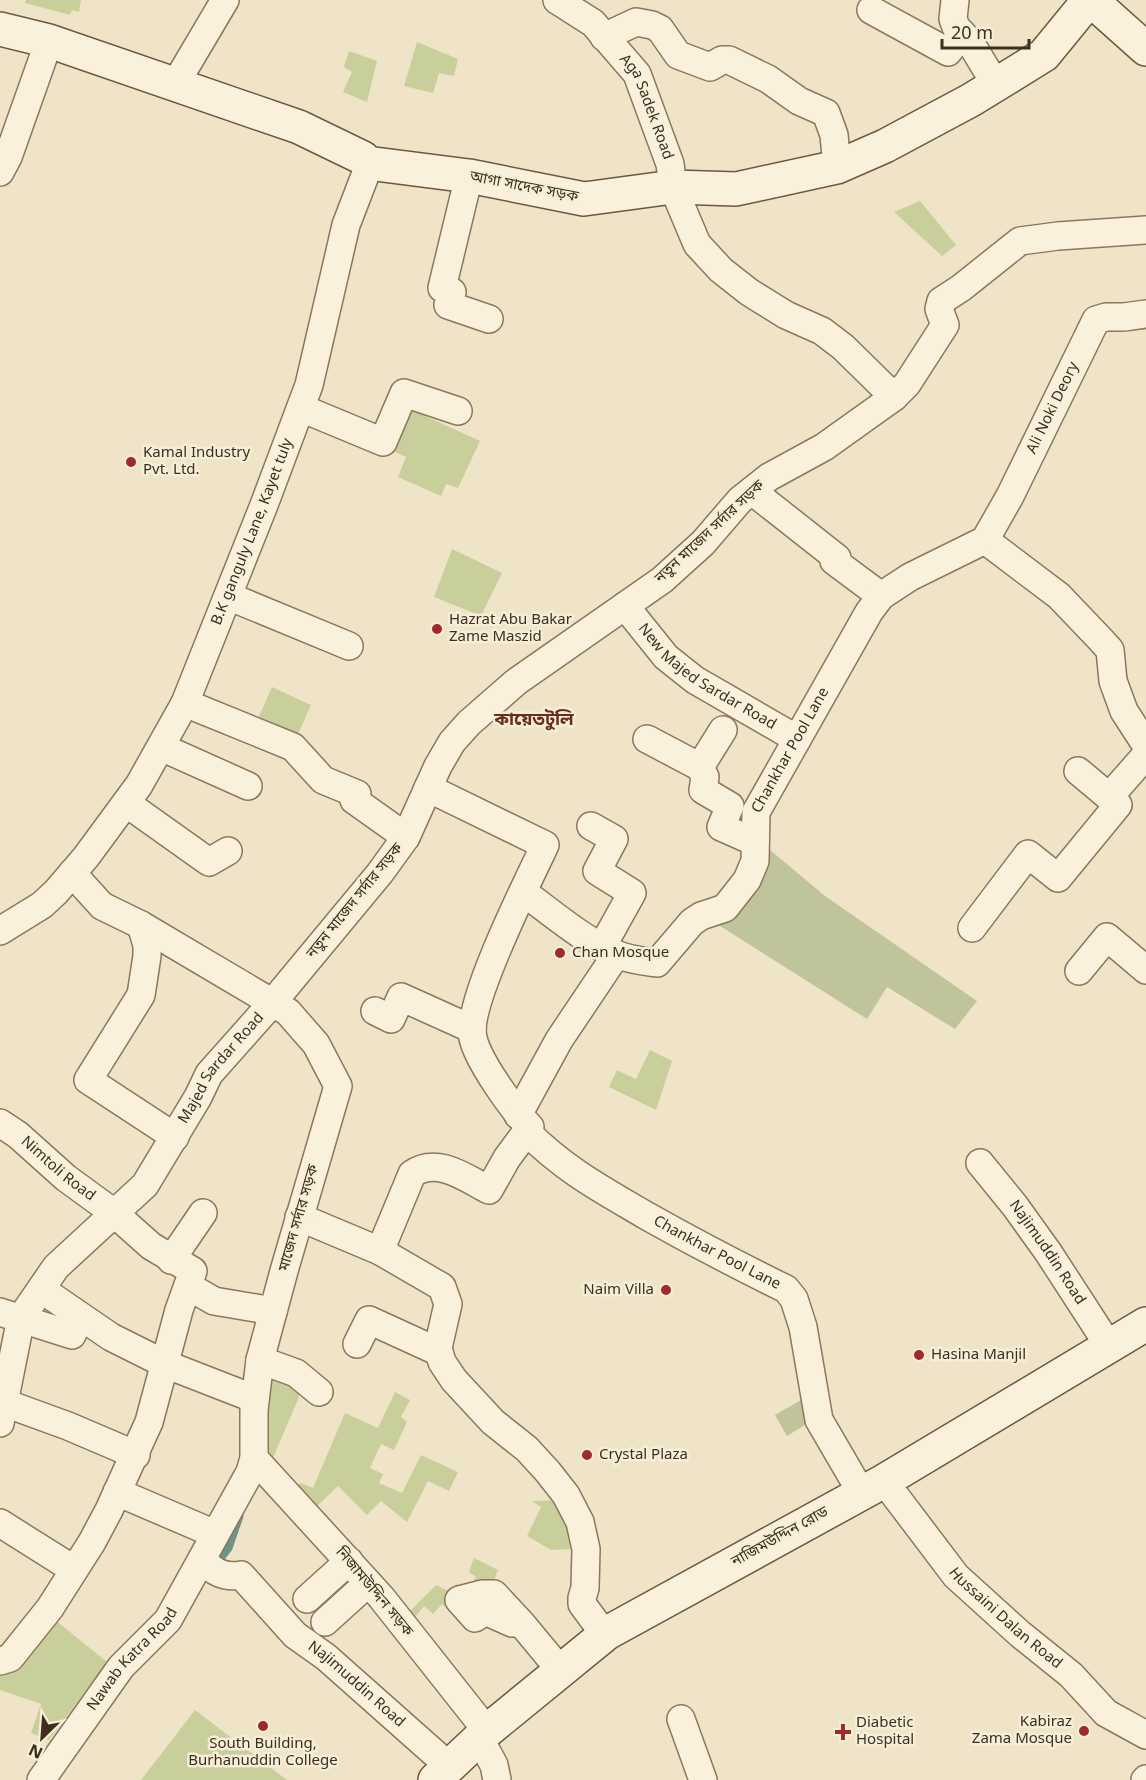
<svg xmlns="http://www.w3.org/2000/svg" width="1146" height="1780" font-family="Georgia,'Noto Sans Bengali',serif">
	<rect width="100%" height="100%" fill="#f0e4c8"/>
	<g fill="#c9cf9b">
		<polygon points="26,0 81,0 79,12 72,10 70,15 25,3"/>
		<polygon points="417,42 458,59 454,76 439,73 433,93 404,86"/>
		<polygon points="349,51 377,61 367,102 343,92 352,72 344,67"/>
		<polygon points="920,201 956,245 942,256 894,212"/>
		<polygon points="412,410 480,441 458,488 446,484 441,496 398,477 406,457 391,450"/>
		<polygon points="452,549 502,573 481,616 434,597"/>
		<polygon points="272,687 311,705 295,741 256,723"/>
		<polygon points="650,1050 672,1061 656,1110 609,1087 617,1070 636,1079"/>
		<polygon points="264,1368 297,1380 299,1397 270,1465 258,1454"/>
		<polygon points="395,1392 410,1400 401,1417 407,1422 394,1450 381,1444 370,1468 383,1474 379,1483 402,1493 421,1455 458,1472 449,1491 428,1481 407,1522 381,1501 367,1515 338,1486 312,1511 292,1488 301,1483 313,1488 345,1413 378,1428"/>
		<polygon points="561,1500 575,1549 551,1550 527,1536 541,1507 532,1501"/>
		<polygon points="474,1558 498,1570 491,1588 458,1603 451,1613 442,1604 433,1614 424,1606 411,1622 408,1613 436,1585 452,1593 456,1584 469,1590 476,1577 469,1572"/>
		<polygon points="54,1619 107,1662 49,1740 31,1733 41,1704 0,1690 0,1667"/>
		<polygon points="195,1710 287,1780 141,1780"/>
	</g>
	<g fill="#bfc49a">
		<polygon points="763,844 825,896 977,1001 955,1029 887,987 867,1019 717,924"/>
		<polygon points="801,1400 813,1420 787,1436 775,1415"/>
	</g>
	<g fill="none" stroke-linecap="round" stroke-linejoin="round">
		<polyline stroke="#6f938a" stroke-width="9" points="213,1567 228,1548 239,1516"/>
		<g stroke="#8d765c" stroke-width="30">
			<g id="street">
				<path id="s1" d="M557,0l36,23 44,51 33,90 3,23 24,57 24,26 28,22 37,23 36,16 21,16 51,50"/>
				<polyline points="955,0 953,19 956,27 970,42 996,85"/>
				<polyline points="871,10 948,52 962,34"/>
				<polyline points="604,37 636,22 652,25 660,29 678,55 710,67 722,60 729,60 768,79 799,101 826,113 834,135 837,167"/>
				<polyline points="176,87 183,71 225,0"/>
				<polyline points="0,172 8,157 49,41"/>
				<polyline points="469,176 442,288 452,292 448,305 489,319"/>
				<polyline points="301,408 383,442 404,393 458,411"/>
				<polyline points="752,491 837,558 834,561 881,596"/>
				<polyline points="985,540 1059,596 1101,640 1110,650 1113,681 1124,711 1146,745"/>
				<polyline points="228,596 349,646"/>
				<path id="s2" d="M625,606l41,51 29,23 102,59"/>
				<polyline points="185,703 293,747 323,780 357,794 354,800 406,837"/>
				<polyline points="647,739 700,767 705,777 703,790 730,806 721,827 755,842"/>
				<polyline points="161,747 248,786"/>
				<polyline points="700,767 723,730"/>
				<polyline points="1078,771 1109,797 1146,755"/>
				<path d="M428,788l117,57c-17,36 -80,161 -72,193 5,23 40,72 57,89l-23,31 -18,32c-23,-12 -52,-34 -77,-16l-32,77 62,36 6,17 -10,44 4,14 12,18 39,42 34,27 21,23 18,23 14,27 6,27 -1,39 -3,10v6l23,31"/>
				<polyline points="126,803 209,862 228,851"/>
				<polyline points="591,826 614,839 597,871 632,893 602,947"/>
				<path id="s3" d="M523,892c28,20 61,49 93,62 13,6 27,7 41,9l35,-41 9,-6 24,-8 22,-28 8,-19 1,-49 113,-200 12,-16 29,-19 75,-37 25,-44 86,-176 10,-3h18l22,-3"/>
				<polyline points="141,925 147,945 147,956 141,995 88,1080 175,1137"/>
				<polyline points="972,928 1028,854 1058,878 1118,805 1109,797"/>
				<path id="s4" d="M0,931l42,-26 14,-13 30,-35 53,-72 46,-82 79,-198 45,-120 37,-160 20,-52 1,-10"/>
				<polyline points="1079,971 1107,937 1146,970"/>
				<polyline points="375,1011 391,1019 401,997 472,1029"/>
				<polyline points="518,1115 559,1040 616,955"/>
				<path id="s5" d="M0,1123l18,12 48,43 48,35 37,33 42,25 -14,39 -30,112 -40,88 -17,32 -42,66 -40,50 -10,3"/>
				<path id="s6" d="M527,1132c38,38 74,57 120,84 46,26 92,50 139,73l8,10 9,28 16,93 42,72"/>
				<path id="s7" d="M980,1163l35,43 33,46 61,94"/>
				<polyline points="299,1217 380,1251"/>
				<polyline points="171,1260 203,1213"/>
				<polyline points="188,1286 214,1301 273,1311"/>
				<polyline points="41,1289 111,1337 165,1364 255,1399"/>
				<polyline points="0,1312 72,1335 80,1317"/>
				<polyline points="357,1344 369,1320 439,1352"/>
				<polyline points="260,1360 296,1373 319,1392"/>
				<polyline points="5,1403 68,1426 136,1455"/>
				<path id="s8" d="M0,1423l21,-105 35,-51 89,-82 53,-88 11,-23 64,-72 107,-129 26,-36 32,-71 14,-24 17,-19 47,-41 146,-102 41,-37 37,-43 29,-23 55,-30 70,-50 13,-13 38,-59 -6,-16 2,-8 20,-13 59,-47 38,-5 88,-6"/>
				<polyline points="254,1458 381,1597 487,1731"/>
				<path id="s9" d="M884,1481l72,95 64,58 51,41 35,38 40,22"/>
				<polyline points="117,1492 215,1534"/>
				<polyline points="0,1523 73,1569"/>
				<path id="s10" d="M202,1559c11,13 22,19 39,16l54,60 31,22 124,110"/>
				<polyline points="307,1599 349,1561"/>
				<polyline points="325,1622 368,1583"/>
				<polyline points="521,1623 512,1623 485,1611 475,1618 459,1600 482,1594 494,1594 521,1623 522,1624 561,1671"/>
				<polyline points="681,1719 703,1780"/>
				<polyline points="480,1739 494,1765 497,1780"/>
				<path id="s11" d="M41,1780l80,-113 47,-47 82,-148 4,-14v-48l6,-50 24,-89 54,-185 -22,-42 -28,-32 -147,-87 -39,-19 -30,-33"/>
				<polyline points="1145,1780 1146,1779"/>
			</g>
		</g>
		<g stroke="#6f573f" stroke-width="36">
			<g id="secondary">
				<polyline points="1091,0 1146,49"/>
				<polyline points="0,29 49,41 299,127 363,158 367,163 469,176 584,199 673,187 736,189 837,167 885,146 971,100 1044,55 1089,0"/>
				<polyline points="435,1780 487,1731 607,1633 884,1481 1146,1324"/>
			</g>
		</g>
		<use href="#street" stroke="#faf1dc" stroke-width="27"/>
		<use href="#secondary" stroke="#faf1dc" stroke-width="33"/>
	</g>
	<g fill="#9e2a2b" stroke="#f7eed8" stroke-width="2">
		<circle cx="131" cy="462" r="6"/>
		<circle cx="437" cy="629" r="6"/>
		<circle cx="560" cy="953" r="6"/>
		<circle cx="666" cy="1290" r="6"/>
		<circle cx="919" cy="1355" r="6"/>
		<circle cx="587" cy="1455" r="6"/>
		<circle cx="263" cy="1726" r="6"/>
		<circle cx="1084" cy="1731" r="6"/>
		<path d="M840 1723h6v6h6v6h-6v6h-6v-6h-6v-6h6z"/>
	</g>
	<g text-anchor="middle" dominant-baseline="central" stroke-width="5" stroke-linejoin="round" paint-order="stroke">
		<g font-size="15" fill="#3d2e20" stroke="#f7eed8">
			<text stroke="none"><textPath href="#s1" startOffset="144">Aga Sadek Road</textPath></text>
			<text transform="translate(524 187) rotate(11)">আগা সাদেক সড়ক</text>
			<text stroke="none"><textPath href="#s3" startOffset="866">Ali Noki Deory</textPath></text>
			<text transform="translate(710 532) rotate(-43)">নতুন মাজেদ সর্দার সড়ক</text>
			<text stroke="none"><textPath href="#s4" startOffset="482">B.K ganguly Lane, Kayet tuly</textPath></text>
			<text stroke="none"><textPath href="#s2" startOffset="110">New Majed Sardar Road</textPath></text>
			<text stroke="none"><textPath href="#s3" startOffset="420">Chankhar Pool Lane</textPath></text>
			<text transform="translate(355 901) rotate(-51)">নতুন মাজেদ সর্দার সড়ক</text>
			<text stroke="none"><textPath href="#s8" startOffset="430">Majed Sardar Road</textPath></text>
			<text stroke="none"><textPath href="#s5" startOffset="74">Nimtoli Road</textPath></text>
			<text transform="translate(299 1218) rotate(-74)">মাজেদ সর্দার সড়ক</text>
			<text stroke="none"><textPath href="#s6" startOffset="226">Chankhar Pool Lane</textPath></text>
			<text stroke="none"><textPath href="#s7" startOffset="112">Najimuddin Road</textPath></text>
			<text transform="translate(780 1537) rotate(-29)">নাজিমউদ্দিন রোড</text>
			<text transform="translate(374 1592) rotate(50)">নিজামউদ্দিন সড়ক</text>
			<text stroke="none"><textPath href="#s9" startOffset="184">Hussaini Dalan Road</textPath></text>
			<text stroke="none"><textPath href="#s11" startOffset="152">Nawab Katra Road</textPath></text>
			<text stroke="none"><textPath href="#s10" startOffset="204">Najimuddin Road</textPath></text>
		</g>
		<g font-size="15" fill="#3d2e20" stroke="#f7eed8" text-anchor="start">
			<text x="143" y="453">Kamal Industry<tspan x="143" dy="17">Pvt. Ltd.</tspan></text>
			<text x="449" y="620">Hazrat Abu Bakar<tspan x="449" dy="17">Zame Maszid</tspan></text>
			<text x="572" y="953">Chan Mosque</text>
			<text x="654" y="1290" text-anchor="end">Naim Villa</text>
			<text x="931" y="1355">Hasina Manjil</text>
			<text x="599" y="1455">Crystal Plaza</text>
			<text x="1072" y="1722" text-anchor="end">Kabiraz<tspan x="1072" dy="17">Zama Mosque</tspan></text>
			<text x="856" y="1723">Diabetic<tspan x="856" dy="17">Hospital</tspan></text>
			<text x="263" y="1744" text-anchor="middle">South Building,<tspan x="263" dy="17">Burhanuddin College</tspan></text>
		</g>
		<g font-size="18" font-weight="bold" fill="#6b2e1e" stroke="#f7eed8">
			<text x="534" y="720">কায়েতটুলি</text>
		</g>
	</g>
	<g transform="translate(42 1738) rotate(205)" stroke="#f7eed8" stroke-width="4.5" paint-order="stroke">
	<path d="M0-4.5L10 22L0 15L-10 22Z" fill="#3d2e20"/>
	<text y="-9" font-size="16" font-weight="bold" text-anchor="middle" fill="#3d2e20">N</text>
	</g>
	<path d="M942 39v9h87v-9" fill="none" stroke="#3d2e20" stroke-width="3"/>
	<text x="951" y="39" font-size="18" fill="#3d2e20" stroke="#f7eed8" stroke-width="4.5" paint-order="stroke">20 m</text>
</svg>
